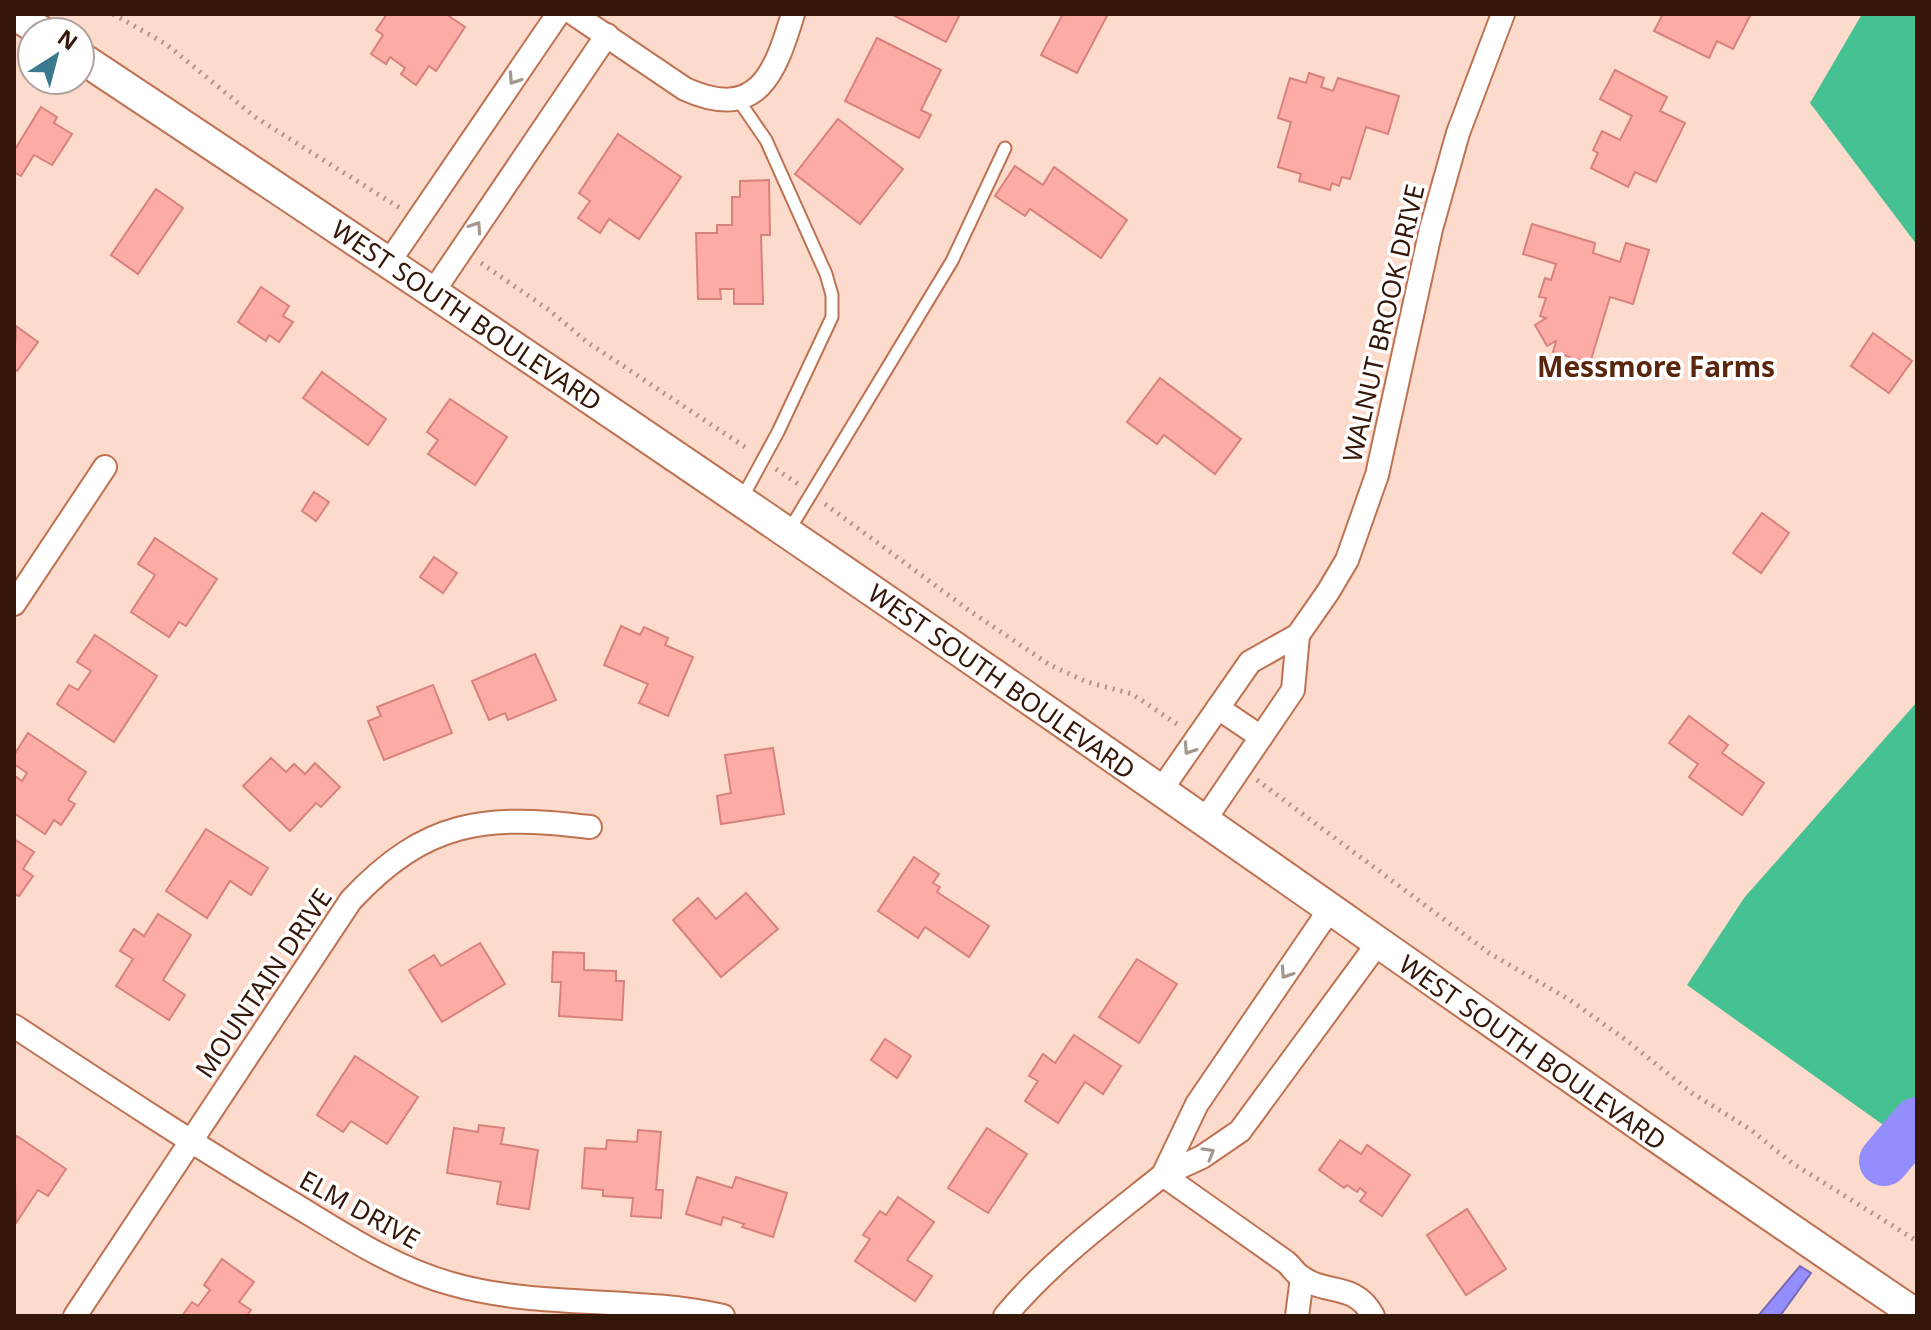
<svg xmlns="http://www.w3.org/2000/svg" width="1931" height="1330" font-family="'Noto Sans',sans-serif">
	<rect width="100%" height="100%" fill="#fcdacc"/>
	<g fill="#46c191">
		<polygon points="1862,14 1917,14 1917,245 1810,103"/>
		<polygon points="1917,702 1917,1149 1687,985 1744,898"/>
	</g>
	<g fill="#938dfe" stroke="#776ab5" stroke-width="2">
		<polygon points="1917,1106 1917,1149 1913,1154 1894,1164 1885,1153 1886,1143 1892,1134"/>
		<polygon points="1800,1266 1811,1273 1780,1316 1758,1316"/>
	</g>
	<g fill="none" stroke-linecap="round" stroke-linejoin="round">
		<polyline stroke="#938dfe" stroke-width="50" points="1884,1161 1917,1122"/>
	</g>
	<g fill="#fdaba5" stroke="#d7827d" stroke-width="2">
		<polygon points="387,14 446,14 465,27 436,71 429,66 416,85 401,74 405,68 390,57 386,64 371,54 383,35 376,30"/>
		<polygon points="891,14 960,14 946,42"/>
		<polygon points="1063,14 1108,14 1077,73 1041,55"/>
		<polygon points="1663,14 1751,14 1733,49 1717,41 1709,58 1654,31"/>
		<polygon points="877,38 941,70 921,110 931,115 919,138 845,101"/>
		<polygon points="1615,70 1667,97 1660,111 1685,123 1656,182 1635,172 1628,187 1591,168 1598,153 1593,150 1602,131 1620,140 1632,116 1600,99"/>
		<polygon points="1309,73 1324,78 1321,87 1333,91 1338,78 1399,96 1388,134 1366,127 1350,179 1342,177 1339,186 1332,183 1330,190 1299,181 1301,174 1278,167 1291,122 1278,118 1290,78 1306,83"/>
		<polygon points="41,107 57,117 54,123 72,134 52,165 34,155 21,176 14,172 14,151"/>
		<polygon points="838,119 903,169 860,224 795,174"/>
		<polygon points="618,134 681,177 639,239 609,219 600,233 578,218 590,201 579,193"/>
		<polygon points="1015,166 1043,185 1054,167 1127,220 1101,258 1030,209 1025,216 995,196"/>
		<polygon points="769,180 770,235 761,235 763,304 734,304 734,289 720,289 721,299 698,299 696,233 717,233 717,225 732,225 732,197 740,197 740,181"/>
		<polygon points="156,189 183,208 138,274 111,255"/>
		<polygon points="1532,224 1595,243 1593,253 1620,262 1626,243 1649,250 1633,304 1610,297 1590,363 1553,352 1556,341 1547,346 1535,325 1546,318 1540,316 1546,298 1539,297 1545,278 1551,280 1556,264 1523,254"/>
		<polygon points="261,287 289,306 283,316 293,322 279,342 269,335 266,341 238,322"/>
		<polygon points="16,326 38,342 17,371 14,369"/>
		<polygon points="1873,333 1912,361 1889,393 1851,366"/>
		<polygon points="322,372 386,419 368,445 303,398"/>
		<polygon points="1160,378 1241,439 1215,474 1164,435 1157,444 1127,422"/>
		<polygon points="450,399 507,437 475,485 428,454 438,440 427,432"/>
		<polygon points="314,492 329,502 316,521 302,511"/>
		<polygon points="1762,513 1789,533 1761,573 1733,553"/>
		<polygon points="155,538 217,579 186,626 179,622 169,637 131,612 155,575 138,564"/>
		<polygon points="434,557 457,573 443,593 420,577"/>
		<polygon points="621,626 640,635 644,627 668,638 665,645 693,657 668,716 639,703 648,684 604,665"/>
		<polygon points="95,635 157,676 114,742 57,704 69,685 78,690 91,671 77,662"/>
		<polygon points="535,654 556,700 508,720 505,713 489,720 472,681"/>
		<polygon points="433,685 452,733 384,760 368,721 381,716 377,707"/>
		<polygon points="1689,716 1728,745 1722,753 1764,783 1742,815 1689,777 1698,764 1669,743"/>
		<polygon points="28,733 86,772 68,800 75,804 61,825 54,820 45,834 14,813 14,778 15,776 22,781 27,773 14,764 14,755"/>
		<polygon points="773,748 784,814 721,824 717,796 731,793 725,755"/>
		<polygon points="271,758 286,772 294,764 305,774 315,763 340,787 321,807 316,803 290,831 243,786"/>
		<polygon points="206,829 268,868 251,895 230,881 207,918 166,891"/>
		<polygon points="14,839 34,852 23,869 33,876 19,896 14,894"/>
		<polygon points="914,857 939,874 933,883 940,887 937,892 989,926 969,957 925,927 918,938 878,911"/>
		<polygon points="746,893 778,929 721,977 673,920 698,898 716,919"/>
		<polygon points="158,914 191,935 163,980 185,995 169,1020 116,986 133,959 120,951 134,929 144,936"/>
		<polygon points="480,943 505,984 442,1022 409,970 434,955 441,966"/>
		<polygon points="553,952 584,953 584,970 616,971 616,981 624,981 622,1020 559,1016 561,982 552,982"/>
		<polygon points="1137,959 1177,984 1139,1043 1099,1017"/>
		<polygon points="1074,1035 1121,1066 1103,1094 1085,1082 1058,1123 1025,1101 1038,1081 1029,1076 1043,1054 1055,1063"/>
		<polygon points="885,1039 911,1056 897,1078 871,1060"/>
		<polygon points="355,1056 418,1097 387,1144 351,1121 343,1132 317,1115"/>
		<polygon points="479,1125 504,1128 501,1144 538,1150 529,1209 497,1204 501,1182 447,1173 454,1128 478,1132"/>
		<polygon points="987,1128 1027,1154 988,1213 948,1188"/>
		<polygon points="638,1130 661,1132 656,1190 663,1190 661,1218 631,1216 633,1198 603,1196 603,1190 582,1188 585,1148 606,1149 607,1140 637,1142"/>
		<polygon points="17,1136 66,1169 48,1196 38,1190 16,1223 14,1141"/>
		<polygon points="1340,1140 1361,1154 1367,1145 1410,1175 1382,1216 1360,1201 1366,1193 1360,1188 1357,1192 1347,1185 1344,1188 1319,1170"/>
		<polygon points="697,1177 732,1188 736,1177 787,1193 773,1237 742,1227 744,1224 723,1217 721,1225 686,1214"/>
		<polygon points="898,1197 934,1222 907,1260 932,1276 915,1301 855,1261 870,1239 863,1235 880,1211 886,1215"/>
		<polygon points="1467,1209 1506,1269 1466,1295 1427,1235"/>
		<polygon points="222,1259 254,1282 239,1302 251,1310 247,1316 182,1316 192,1302 198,1306 210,1290 204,1285"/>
	</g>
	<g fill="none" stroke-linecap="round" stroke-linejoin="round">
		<g stroke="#be7252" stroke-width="15">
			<g id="service">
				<polyline points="737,98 766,140 826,274 832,295 832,317 778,432 741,500"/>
				<polyline points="788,532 952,261 1005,148"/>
			</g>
		</g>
		<g stroke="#be7252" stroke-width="26">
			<g id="minor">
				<path d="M574,14l111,75c73,33 90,-16 108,-75"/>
				<polyline points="389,262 558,14"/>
				<polyline points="433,292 607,35"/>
				<polyline points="14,604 105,467"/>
				<polyline points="1218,708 1261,737"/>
				<polyline points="1161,790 1250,662 1298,635 1328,592 1347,560 1377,475 1431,229 1458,133 1503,14"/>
				<polyline points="1204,821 1293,690 1298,635"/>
				<polyline points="1330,909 1197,1104 1163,1175 1202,1157 1240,1131 1378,943"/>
				<path d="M14,1026c91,60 182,120 276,176 52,31 103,66 162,82 88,25 182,12 271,32"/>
				<path d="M75,1316l276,-416c75,-80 134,-86 239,-73"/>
				<path d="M1005,1316c46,-55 103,-97 158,-141l123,87c5,4 9,11 14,14 25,20 55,5 73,40"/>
				<polyline points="1297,1316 1302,1278"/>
			</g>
		</g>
		<g stroke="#be7252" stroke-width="34">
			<g id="secondary">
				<polyline points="14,14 42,32"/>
				<path d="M80,57c320,212 639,427 955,646 294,203 585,412 882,612"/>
			</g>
		</g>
		<g stroke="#b49385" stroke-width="5" stroke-dasharray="2 6" stroke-linecap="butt">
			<polyline points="113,14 166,44 255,117 400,208"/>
			<polyline points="481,263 549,310 587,342 748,449"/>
			<polyline points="776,469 798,484"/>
			<polyline points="825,504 970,611 1050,665 1087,682 1132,694 1177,724"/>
			<polyline points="1257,780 1489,953 1570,1000 1626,1040 1692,1093 1751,1130 1792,1163 1917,1241"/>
		</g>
		<use href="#service" stroke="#fff" stroke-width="11"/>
		<use href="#minor" stroke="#fff" stroke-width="22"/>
		<use href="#secondary" stroke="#fff" stroke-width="30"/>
	</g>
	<defs><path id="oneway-chevron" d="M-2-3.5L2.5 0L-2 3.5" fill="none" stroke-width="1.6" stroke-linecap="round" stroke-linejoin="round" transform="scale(2)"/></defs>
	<g stroke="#a49791">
		<use href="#oneway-chevron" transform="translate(514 79) rotate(124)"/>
		<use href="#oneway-chevron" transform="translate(476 227) rotate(-56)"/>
		<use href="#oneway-chevron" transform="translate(1189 749) rotate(124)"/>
		<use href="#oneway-chevron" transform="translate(1286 973) rotate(124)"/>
		<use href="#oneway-chevron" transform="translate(1209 1153) rotate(-30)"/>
	</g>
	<g text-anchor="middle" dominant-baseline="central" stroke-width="7" stroke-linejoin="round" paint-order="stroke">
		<g font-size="26" fill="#35170a" stroke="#fff">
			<text transform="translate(467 315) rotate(34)">WEST SOUTH BOULEVARD</text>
			<text transform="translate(1383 323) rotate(-77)">WALNUT BROOK DRIVE</text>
			<text transform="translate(1002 681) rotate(35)">WEST SOUTH BOULEVARD</text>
			<text transform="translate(263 983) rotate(-56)">MOUNTAIN DRIVE</text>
			<text transform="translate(1533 1052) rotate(35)">WEST SOUTH BOULEVARD</text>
			<text transform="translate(360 1209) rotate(29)">ELM DRIVE</text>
		</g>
		<g font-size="28" font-weight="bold" fill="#5a260d" stroke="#fff">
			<text x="1656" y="366">Messmore Farms</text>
		</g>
	</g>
	<rect width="1931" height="1330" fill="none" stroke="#35170a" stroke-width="32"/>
	<g transform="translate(56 56) rotate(36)"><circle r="38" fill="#ffffff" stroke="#aea29d" stroke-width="2"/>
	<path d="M0-6L14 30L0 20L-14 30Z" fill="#3a788d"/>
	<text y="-12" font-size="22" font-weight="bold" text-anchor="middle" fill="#35170a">N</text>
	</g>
</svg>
